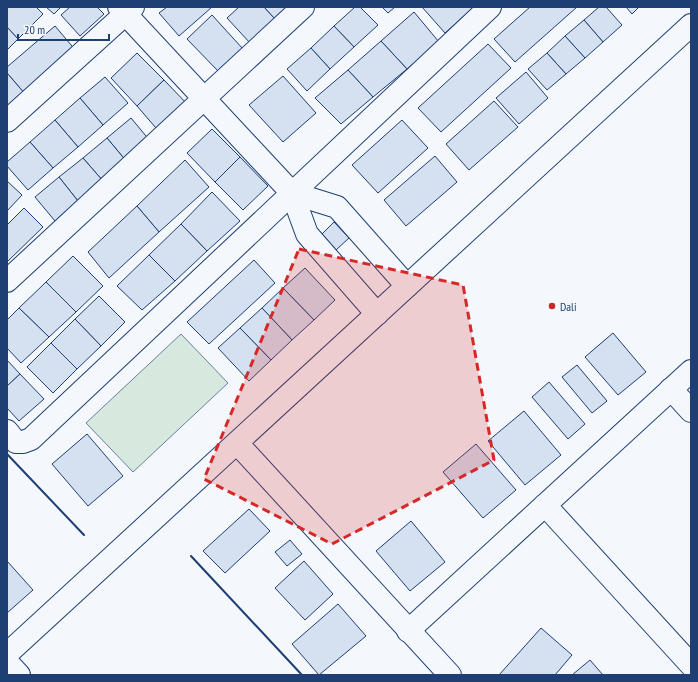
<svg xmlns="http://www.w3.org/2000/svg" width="698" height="682" font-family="'PT Sans Narrow',sans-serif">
	<rect width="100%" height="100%" fill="#f4f7fb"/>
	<polygon fill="#d7e8df" stroke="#687fa3" points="181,334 228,383 133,472 86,423"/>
	<g fill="#d5e0f0" stroke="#1d3f73">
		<polygon points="7,7 36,7 43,14 18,39 7,27"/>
		<polygon points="46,7 61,7 54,14"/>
		<polygon points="70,7 97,7 104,14 80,36 61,15"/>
		<polygon points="167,7 212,7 179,36 159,13"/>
		<polygon points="239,7 264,7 276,20 250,43 227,18"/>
		<polygon points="264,7 291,7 276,20"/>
		<polygon points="355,7 360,7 378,25 354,47 334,26"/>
		<polygon points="382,7 395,7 388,13"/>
		<polygon points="422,7 474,7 445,33"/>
		<polygon points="530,7 577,7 515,62 494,39"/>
		<polygon points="599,7 606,7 622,25 603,42 584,20"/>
		<polygon points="626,7 639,7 632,14"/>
		<polygon points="414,12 439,42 407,69 381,41"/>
		<polygon points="212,15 243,49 219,72 187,39"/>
		<polygon points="584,20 603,42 585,58 565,36"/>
		<polygon points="55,26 77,52 26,95 7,73 7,67"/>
		<polygon points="334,26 354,47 330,69 311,48"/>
		<polygon points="7,27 18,39 7,50"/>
		<polygon points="565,36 585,58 566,74 547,53"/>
		<polygon points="381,41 407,69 373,97 348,70"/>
		<polygon points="488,44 511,68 441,132 418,108"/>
		<polygon points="311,48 330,69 307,91 287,69"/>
		<polygon points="137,53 164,80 137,106 111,78"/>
		<polygon points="547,53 566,74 547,90 528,69"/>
		<polygon points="348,70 373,97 341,124 315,98"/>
		<polygon points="526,72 548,98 519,124 496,98"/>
		<polygon points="7,73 26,95 7,112"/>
		<polygon points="283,76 316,113 283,142 249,105"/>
		<polygon points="105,77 128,103 103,125 80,98"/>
		<polygon points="164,80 191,108 162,135 137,106"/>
		<polygon points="80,98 103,125 78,147 55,120"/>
		<polygon points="494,101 518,127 469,170 446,144"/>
		<polygon points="131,118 151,142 127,162 107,138"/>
		<polygon points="55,120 78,147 53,168 30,142"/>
		<polygon points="402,120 428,148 378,193 352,165"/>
		<polygon points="212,129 240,157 215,182 187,153"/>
		<polygon points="107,138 127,162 103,181 83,158"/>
		<polygon points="30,142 53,168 28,190 7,166 7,162"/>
		<polygon points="435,156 457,182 406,226 384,200"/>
		<polygon points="240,157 268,186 243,210 215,182"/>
		<polygon points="83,158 103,181 78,201 59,177"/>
		<polygon points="185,160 209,187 159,232 137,206"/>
		<polygon points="59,177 78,201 55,221 35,197"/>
		<polygon points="7,181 22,195 7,211"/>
		<polygon points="212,192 240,221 207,251 181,224"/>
		<polygon points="137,206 159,232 109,278 88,252"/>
		<polygon points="24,208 43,227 7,262 7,225"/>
		<polygon points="334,222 349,238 336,250 322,234"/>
		<polygon points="181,224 207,251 175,281 149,255"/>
		<polygon points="149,255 175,281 142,310 117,286"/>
		<polygon points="73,256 103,286 76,312 46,282"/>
		<polygon points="254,260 275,283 209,344 187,322"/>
		<polygon points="305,268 335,300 314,320 283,288"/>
		<polygon points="46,282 76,312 49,337 19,308"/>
		<polygon points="283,288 314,320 292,340 262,308"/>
		<polygon points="99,296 125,322 101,346 75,319"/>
		<polygon points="19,308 49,337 21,363 7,348 7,320"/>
		<polygon points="262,308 292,340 271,360 240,328"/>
		<polygon points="75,319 101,346 77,369 51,343"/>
		<polygon points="240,328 271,360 249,381 218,348"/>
		<polygon points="613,333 646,372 618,395 585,357"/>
		<polygon points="51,343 77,369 53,393 27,367"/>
		<polygon points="7,360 20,374 7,386"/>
		<polygon points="577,365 607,401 592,413 562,377"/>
		<polygon points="20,374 44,399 19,421 7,408 7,386"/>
		<polygon points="549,382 585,424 568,439 532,397"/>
		<polygon points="524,411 561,455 525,485 488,441"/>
		<polygon points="87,434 123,476 88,506 52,464"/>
		<polygon points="476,444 516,490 483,518 443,472"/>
		<polygon points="249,509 270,531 225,573 203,551"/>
		<polygon points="411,521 445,562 410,591 376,551"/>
		<polygon points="290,540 302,554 287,566 275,552"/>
		<polygon points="7,561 33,590 7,613"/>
		<polygon points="304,561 333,594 305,620 275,588"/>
		<polygon points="338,604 366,636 319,675 292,644"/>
		<polygon points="541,628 572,655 555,675 499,675"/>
		<polygon points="590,660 603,675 572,675"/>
	</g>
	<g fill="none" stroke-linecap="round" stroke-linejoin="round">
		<g stroke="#1d3f73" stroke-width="24">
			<g id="street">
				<polyline points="119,7 292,193 307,234 377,314"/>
				<polyline points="7,121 133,7"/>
				<polyline points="292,193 337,207 407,286"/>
				<polyline points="7,281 303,7"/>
				<polyline points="671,389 691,411"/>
				<polyline points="7,431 16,442 23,442 31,439 490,7"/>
				<polyline points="237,443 450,675"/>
				<polyline points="545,505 691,665"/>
				<polyline points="408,631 691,371"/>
			</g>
		</g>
		<g stroke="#1d3f73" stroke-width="24">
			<g id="secondary">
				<polyline points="7,654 691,25"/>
				<polyline points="7,662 19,675"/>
			</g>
		</g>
		<use href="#street" stroke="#f4f7fb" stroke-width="22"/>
		<use href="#secondary" stroke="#f4f7fb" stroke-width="22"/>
		<g stroke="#1d3f73" stroke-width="2">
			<polyline points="7,454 84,535"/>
			<polyline points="191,556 302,675"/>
		</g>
	</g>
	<path fill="#d62828" fill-opacity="0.2" stroke="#d62828" stroke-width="3" stroke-dasharray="8 5" stroke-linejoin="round" d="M299,249l164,36 31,175 -162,84 -128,-65z"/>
	<circle fill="#c62828" stroke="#f4f7fb" stroke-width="1.5" cx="552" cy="306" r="4"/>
	<g text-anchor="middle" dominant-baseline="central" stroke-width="3" stroke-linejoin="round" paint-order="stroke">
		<g font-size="12" fill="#1d3f73" stroke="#f4f7fb" text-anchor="start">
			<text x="560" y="306">Dali</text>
		</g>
	</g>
	<rect width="698" height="682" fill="none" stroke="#1d3f73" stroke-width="16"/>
	<path d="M18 34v6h91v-6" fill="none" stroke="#1d3f73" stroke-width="2"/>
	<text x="24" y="34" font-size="12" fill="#1d3f73" stroke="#f4f7fb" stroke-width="3" paint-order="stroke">20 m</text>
</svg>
